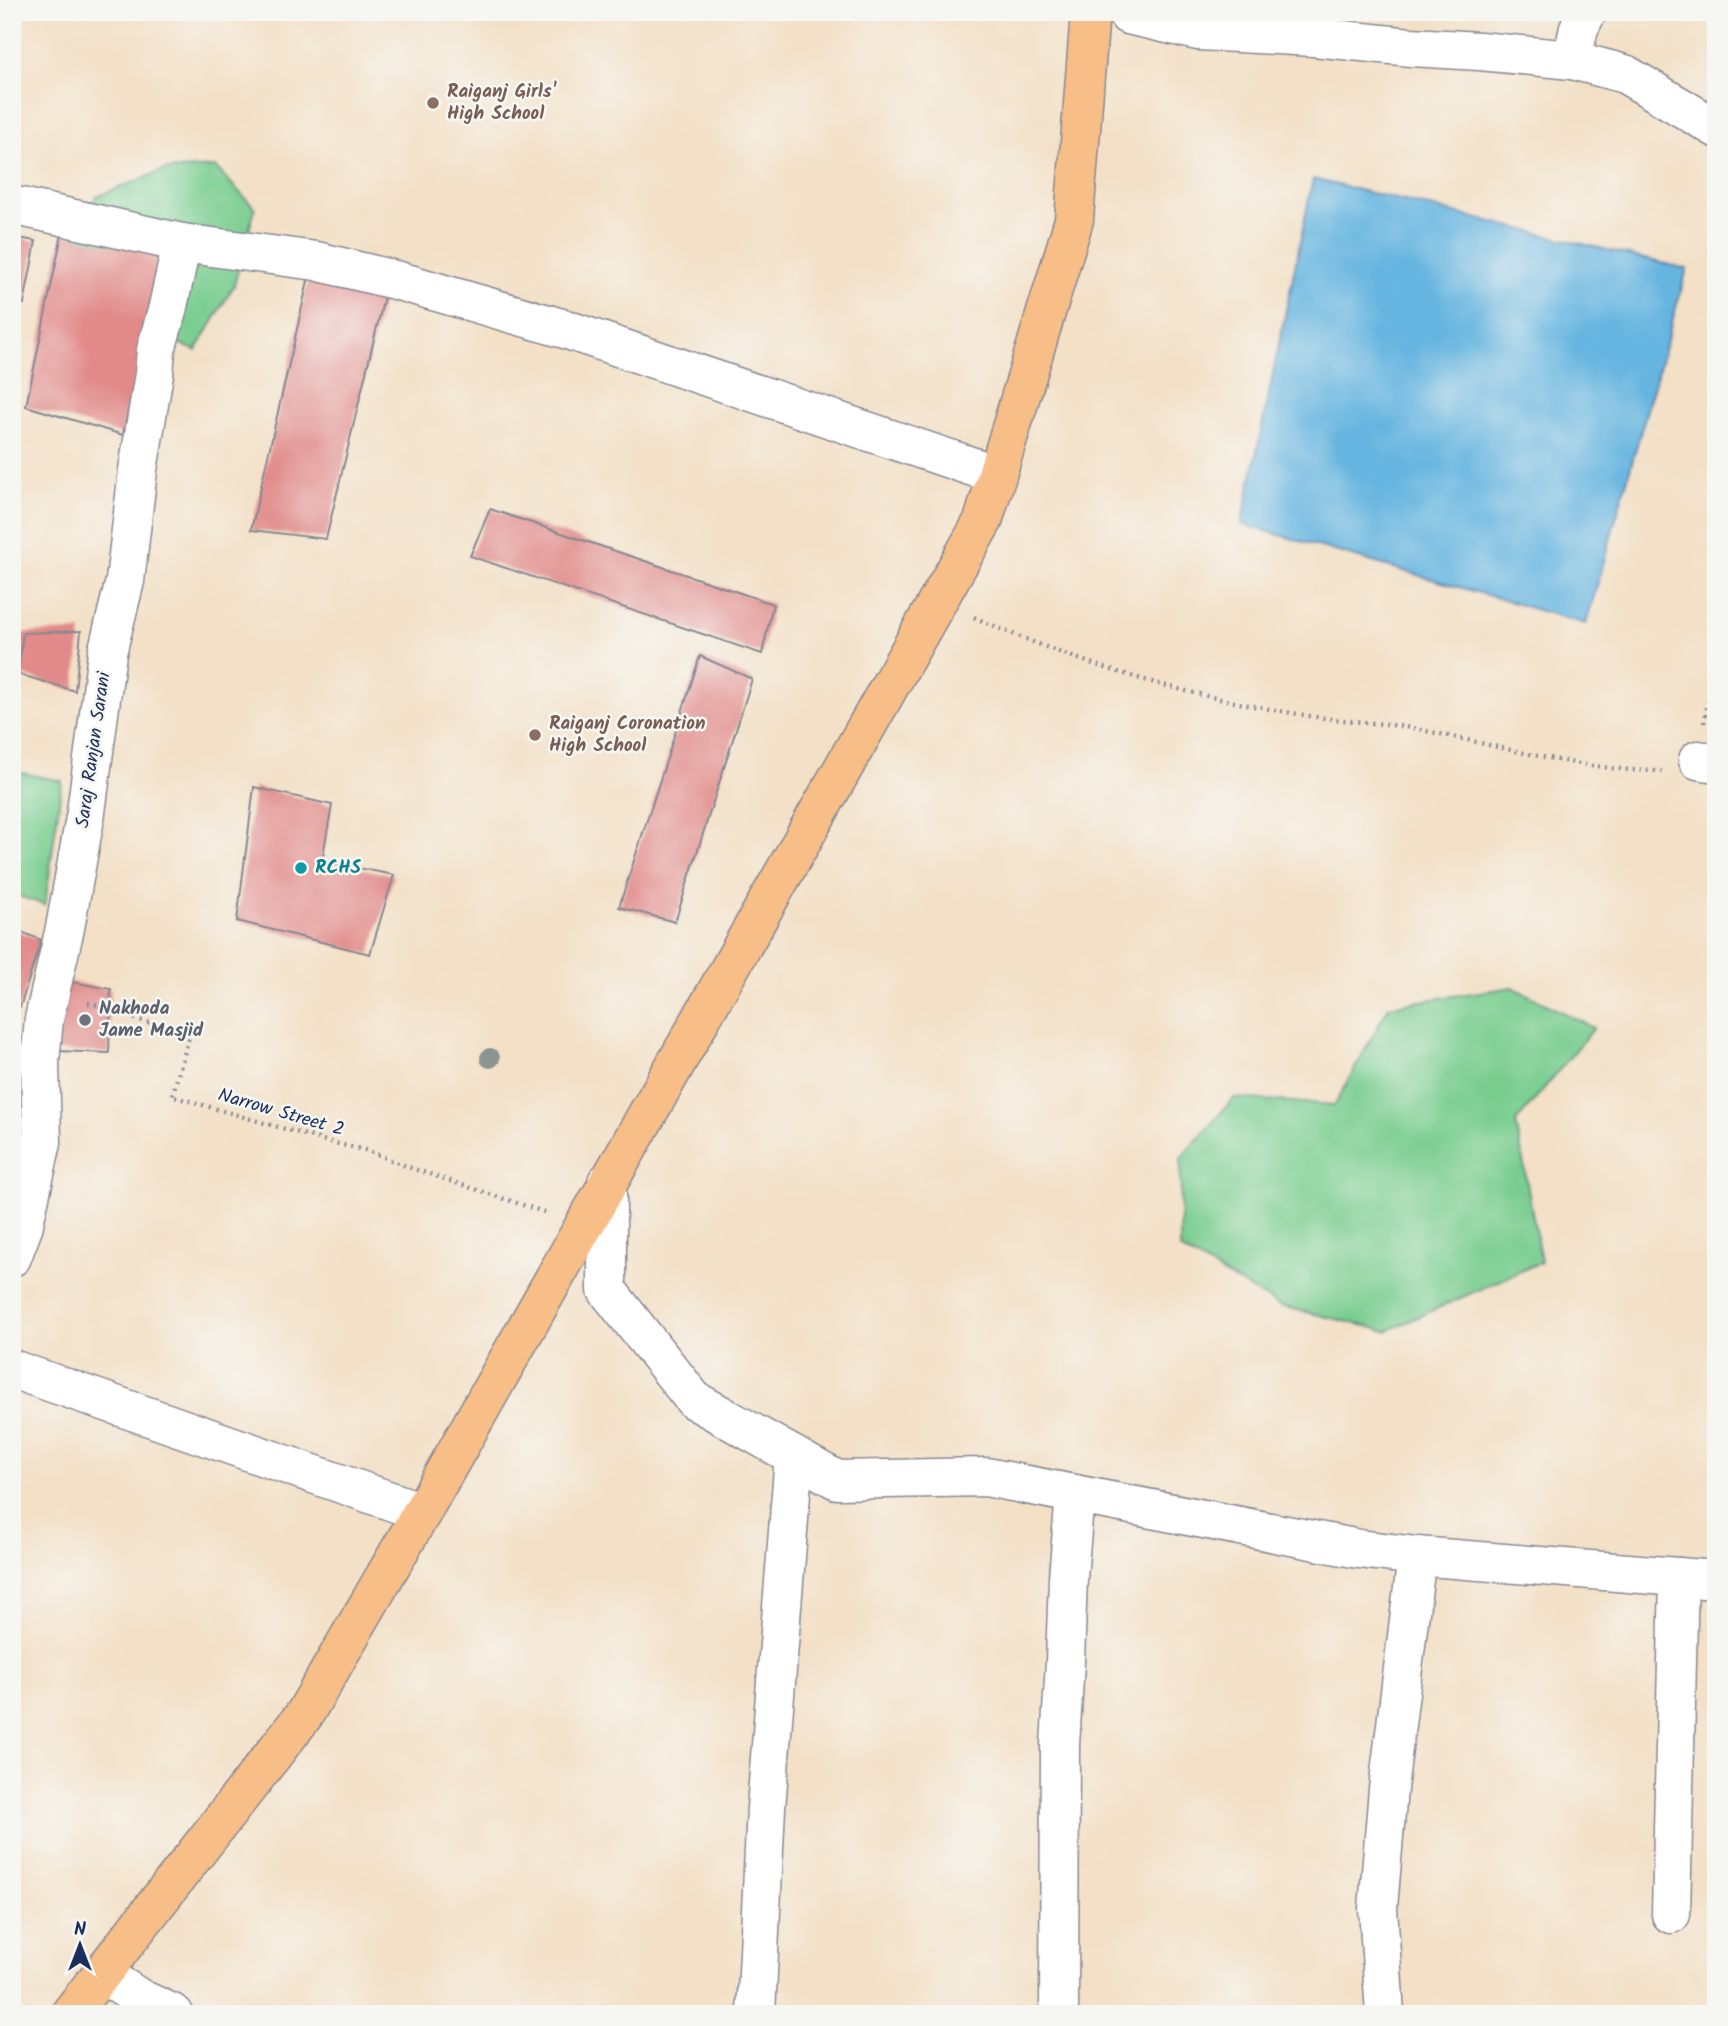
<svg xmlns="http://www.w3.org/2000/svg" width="1728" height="2026" font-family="Kalam,sans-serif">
	<rect width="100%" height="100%" fill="#f6f6f2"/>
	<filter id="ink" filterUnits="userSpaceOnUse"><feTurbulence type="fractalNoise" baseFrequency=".0143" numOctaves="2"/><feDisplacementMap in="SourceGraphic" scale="14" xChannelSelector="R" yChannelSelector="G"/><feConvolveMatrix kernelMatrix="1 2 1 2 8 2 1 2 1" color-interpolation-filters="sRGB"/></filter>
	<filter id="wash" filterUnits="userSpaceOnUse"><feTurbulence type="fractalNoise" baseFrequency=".00686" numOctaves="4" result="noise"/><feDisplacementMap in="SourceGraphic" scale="28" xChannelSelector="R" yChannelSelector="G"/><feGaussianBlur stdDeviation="1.57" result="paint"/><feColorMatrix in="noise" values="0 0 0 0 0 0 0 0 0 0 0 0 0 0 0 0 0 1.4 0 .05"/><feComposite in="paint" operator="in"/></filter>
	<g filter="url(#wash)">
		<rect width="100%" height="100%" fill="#f3e0c6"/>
		<g fill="#79cd8f" stroke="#4a7e76" stroke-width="2">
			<polygon points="215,167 255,208 234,285 196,351 92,302 55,268 96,197 164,170"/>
			<polygon points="12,771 62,781 45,905 12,894"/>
			<polygon points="1512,987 1594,1028 1516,1122 1541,1262 1387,1331 1280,1306 1180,1249 1181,1158 1234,1098 1335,1105 1389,1006"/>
		</g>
		<polygon fill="#66b5e0" stroke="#40729f" stroke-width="2" points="1313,179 1687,269 1586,624 1242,524"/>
		<g id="blocks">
			<g fill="#e18a89">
				<polygon points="62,234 162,256 123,435 26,406"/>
				<polygon points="12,237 36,241 24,304 12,300"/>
				<polygon points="310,272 386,289 326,539 251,530"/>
				<polygon points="490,509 773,604 762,654 470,556"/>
				<polygon points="81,631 75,691 18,674 23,633"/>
				<polygon points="700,656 752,679 675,922 619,907"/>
				<polygon points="254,787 332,805 322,861 394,875 370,954 237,921"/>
				<polygon points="12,928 41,940 20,1007 12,1005"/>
				<polygon points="66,981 111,989 109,1053 57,1051"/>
			</g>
		</g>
	</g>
	<g filter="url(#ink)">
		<use href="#blocks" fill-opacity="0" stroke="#878892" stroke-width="2"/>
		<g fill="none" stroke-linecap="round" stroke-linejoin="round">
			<g stroke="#878892" stroke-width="41">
				<g id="minor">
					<polyline points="1128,15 1198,31 1314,37 1411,47 1480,51 1572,60 1625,74 1716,128"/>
					<polyline points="1572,60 1579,28 1587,12"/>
					<polyline points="12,205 182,243 316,261 399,281 565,329 997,475"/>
					<polyline points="1698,760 1716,763"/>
					<polyline points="607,1182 607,1290 694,1400 837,1480 986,1477 1359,1549 1417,1556 1716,1580"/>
					<polyline points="12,1257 23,1228 42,1142 40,1062 44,1019 65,928 86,812 107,653 125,581 138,470 154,374 156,350 167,311 182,243"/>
					<polyline points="12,1369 422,1512"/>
					<polyline points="1671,1914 1679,1577"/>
					<polyline points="102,1974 141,1999 174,2014"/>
					<polyline points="756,2014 766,1808 794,1456"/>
					<polyline points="1059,2014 1060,1745 1065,1662 1068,1578 1075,1494"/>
					<polyline points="1385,2014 1378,1908 1388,1789 1417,1556"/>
				</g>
			</g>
			<g stroke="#878892" stroke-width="41">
				<polyline id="primary" points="70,2014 304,1715 422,1512 983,521 1074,220 1090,12"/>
			</g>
			<g stroke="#878892" stroke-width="4.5" stroke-dasharray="2 5" stroke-linecap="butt">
				<path d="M974,617c110,50 217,80 336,99 37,6 75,6 111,14 81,16 158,41 241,41"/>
				<polyline points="1704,723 1716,659"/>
				<polyline points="88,1003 113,1008 132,1018 190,1034 172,1096 326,1141 369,1151 408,1167 547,1213"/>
			</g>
			<use href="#minor" stroke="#fff" stroke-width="38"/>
			<use href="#primary" stroke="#f7be88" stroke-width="38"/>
		</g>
		<circle fill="#899493" cx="490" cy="1058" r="10"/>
	</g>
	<g fill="#8d6e63" stroke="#f6f6f2" stroke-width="2.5">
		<circle cx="433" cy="103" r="7"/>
		<circle cx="535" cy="735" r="7"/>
	</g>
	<circle fill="#0f9aa8" stroke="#f6f6f2" stroke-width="2.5" cx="301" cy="868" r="7"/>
	<circle fill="#6b7280" stroke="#f6f6f2" stroke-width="2.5" cx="85" cy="1020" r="7"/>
	<g text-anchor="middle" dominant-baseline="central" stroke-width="5" stroke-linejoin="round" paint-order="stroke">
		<g font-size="19" font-weight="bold" fill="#785e54" stroke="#f6f6f2" text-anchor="start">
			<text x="447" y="92">Raiganj Girls'<tspan x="447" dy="22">High School</tspan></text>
			<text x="549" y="724">Raiganj Coronation<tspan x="549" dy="22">High School</tspan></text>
		</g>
		<g font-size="19" fill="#1b2f5e" stroke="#f6f6f2">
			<text transform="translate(94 750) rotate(-82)">Saraj Ranjan Sarani</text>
			<text transform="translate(281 1113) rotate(16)">Narrow Street 2</text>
		</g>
		<g font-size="19" font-weight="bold" fill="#0d838f" stroke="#f6f6f2" text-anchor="start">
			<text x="315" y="868">RCHS</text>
		</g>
		<g font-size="19" font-weight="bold" fill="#5b616d" stroke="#f6f6f2" text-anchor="start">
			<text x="99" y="1009">Nakhoda<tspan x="99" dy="22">Jame Masjid</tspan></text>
		</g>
	</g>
	<rect width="1728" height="2026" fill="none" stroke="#f6f6f2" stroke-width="42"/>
	<g transform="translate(80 1945)" stroke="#f6f6f2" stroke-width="5" paint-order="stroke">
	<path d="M0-5L12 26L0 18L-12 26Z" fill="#1b2f5e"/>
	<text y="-10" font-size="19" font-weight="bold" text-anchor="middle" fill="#1b2f5e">N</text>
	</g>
</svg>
